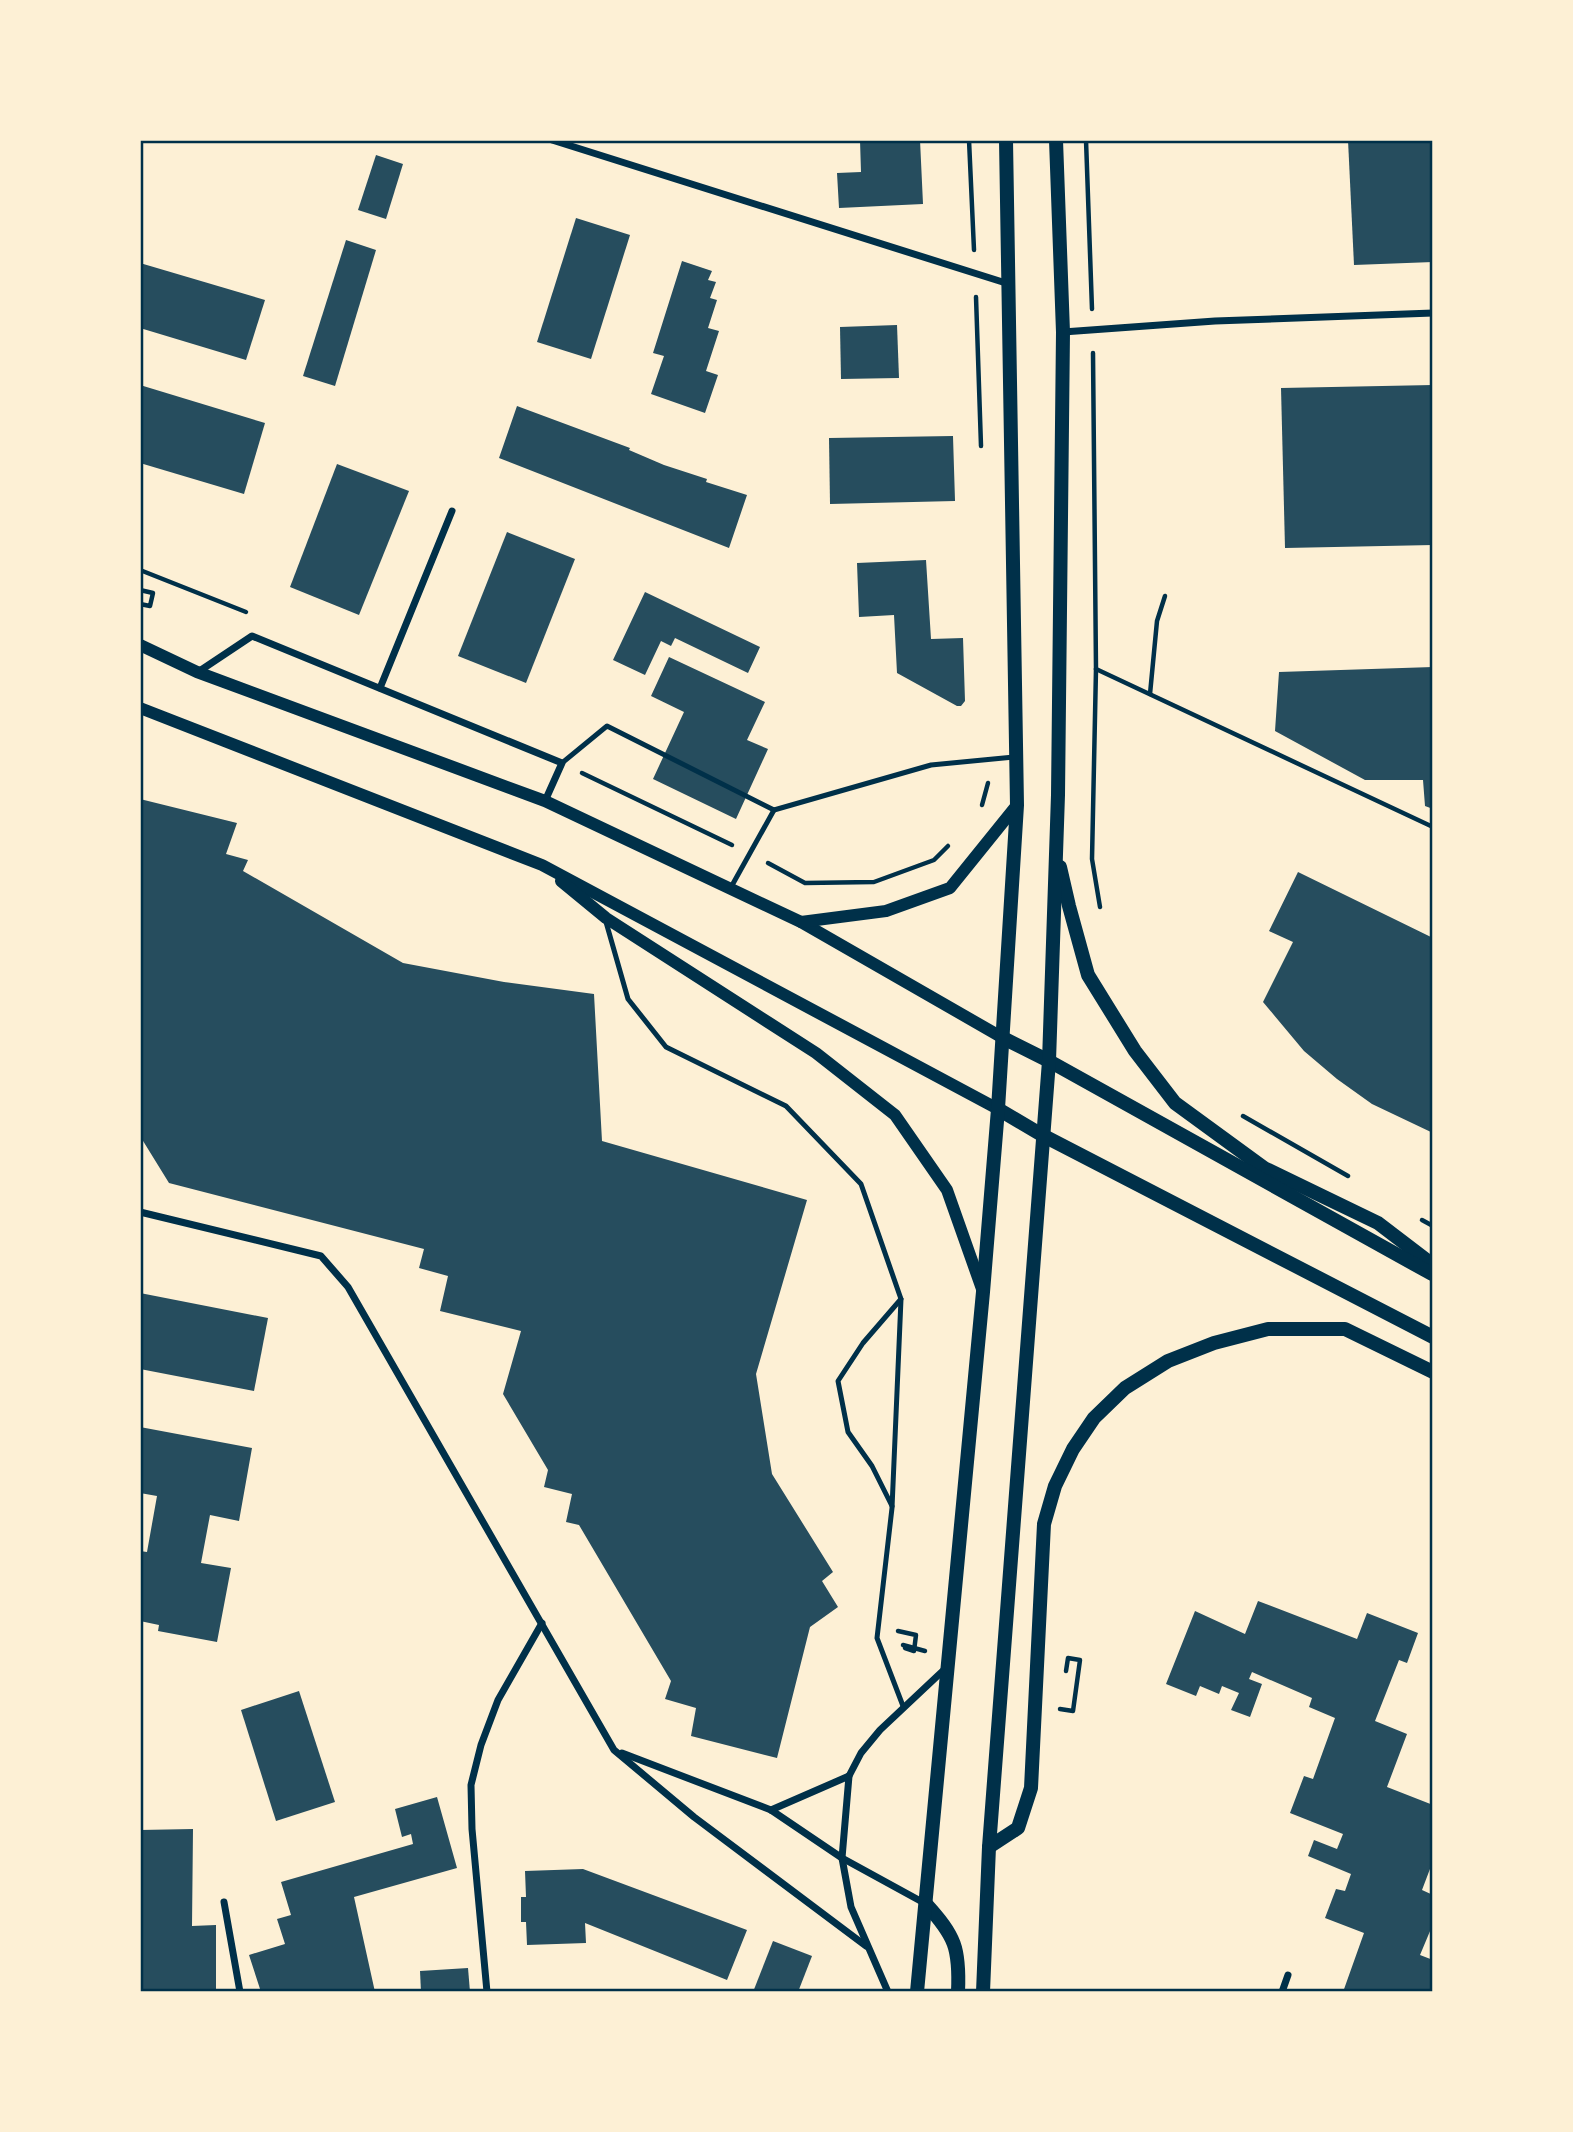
<svg xmlns="http://www.w3.org/2000/svg" width="1573" height="2132" font-family="Montserrat,sans-serif">
	<rect width="100%" height="100%" fill="#fdf0d5"/>
	<g fill="#264d5e">
		<polygon points="860,140 920,140 923,204 839,208 837,173 861,172"/>
		<polygon points="1348,140 1433,140 1433,262 1354,265"/>
		<polygon points="376,155 403,164 386,219 358,210"/>
		<polygon points="576,218 630,235 591,359 537,342"/>
		<polygon points="346,240 376,250 335,386 303,376"/>
		<polygon points="682,261 712,271 708,280 716,282 710,298 717,300 708,328 719,331 706,371 718,375 705,413 651,394 664,356 653,353"/>
		<polygon points="140,263 265,300 246,360 140,328"/>
		<polygon points="897,325 899,378 841,379 840,327"/>
		<polygon points="140,385 265,423 244,494 140,463"/>
		<polygon points="1433,385 1433,545 1285,548 1281,388"/>
		<polygon points="517,406 630,448 629,450 664,465 707,479 706,482 747,495 729,548 499,458"/>
		<polygon points="953,436 955,501 830,504 829,438"/>
		<polygon points="337,464 409,491 359,615 290,587"/>
		<polygon points="507,532 575,559 526,683 458,656"/>
		<polygon points="926,560 931,639 963,638 965,701 961,706 957,706 897,673 894,615 859,617 857,563"/>
		<polygon points="645,592 760,647 748,673 675,638 671,646 661,641 645,675 613,660"/>
		<polygon points="669,657 765,702 747,740 768,749 736,819 653,779 684,712 651,696"/>
		<polygon points="1433,667 1433,809 1425,806 1423,780 1365,780 1275,731 1279,672"/>
		<polygon points="140,799 237,823 226,854 248,860 243,871 403,963 504,982 594,994 602,1141 807,1200 756,1374 772,1474 833,1572 822,1581 838,1607 810,1627 777,1758 691,1736 696,1708 665,1699 671,1681 579,1525 566,1522 572,1494 544,1487 548,1470 503,1394 521,1331 440,1311 448,1276 419,1268 424,1249 169,1183 140,1136"/>
		<polygon points="1298,872 1433,938 1433,1133 1372,1104 1337,1079 1304,1051 1263,1002 1293,942 1269,931"/>
		<polygon points="140,1293 268,1318 254,1391 140,1369"/>
		<polygon points="140,1427 252,1448 239,1521 210,1515 201,1563 231,1568 217,1642 158,1631 159,1625 140,1621 140,1551 147,1552 157,1496 140,1493"/>
		<polygon points="1258,1601 1357,1639 1367,1613 1418,1633 1407,1663 1399,1660 1375,1721 1407,1734 1387,1787 1433,1805 1433,1861 1422,1890 1433,1895 1433,1924 1420,1955 1433,1960 1433,1992 1343,1992 1364,1933 1325,1918 1336,1889 1345,1891 1351,1874 1308,1856 1314,1840 1337,1849 1343,1834 1290,1813 1304,1776 1313,1779 1335,1718 1309,1707 1312,1698 1252,1672 1249,1679 1262,1684 1250,1717 1231,1710 1239,1693 1222,1686 1219,1694 1200,1686 1196,1696 1166,1684 1195,1611 1245,1634"/>
		<polygon points="299,1691 335,1802 276,1821 241,1710"/>
		<polygon points="437,1797 457,1868 354,1897 375,1992 261,1992 249,1955 285,1944 277,1919 291,1915 281,1882 413,1844 411,1834 402,1837 395,1809"/>
		<polygon points="193,1829 192,1926 216,1925 216,1992 140,1992 140,1830"/>
		<polygon points="583,1869 747,1930 727,1980 585,1923 586,1943 527,1945 526,1922 521,1922 521,1897 526,1897 525,1871"/>
		<polygon points="773,1941 812,1956 798,1992 753,1992"/>
		<polygon points="468,1968 470,1992 421,1992 420,1971"/>
	</g>
	<g fill="none" stroke-linecap="round" stroke-linejoin="round">
		<g stroke="#003049" stroke-width="4.5">
			<polyline points="969,140 974,250"/>
			<polyline points="1086,140 1092,309"/>
			<polyline points="976,297 981,446"/>
			<polyline points="1093,353 1096,669 1092,859 1100,907"/>
			<polyline points="140,570 246,612"/>
			<polyline points="140,590 153,593 150,606 140,604"/>
			<polyline points="1096,669 1433,827"/>
			<polyline points="1150,694 1157,621 1165,596"/>
			<polyline points="582,773 732,845"/>
			<polyline points="982,805 988,783"/>
			<polyline points="768,863 805,883 874,882 934,860 948,846"/>
			<polyline points="1243,1116 1348,1176"/>
			<polyline points="1422,1220 1433,1226"/>
			<polyline points="898,1631 916,1635 914,1651 905,1648"/>
			<polyline points="903,1645 925,1651"/>
			<polyline points="1060,1709 1073,1711 1080,1660 1068,1658 1066,1671"/>
		</g>
		<g stroke="#003049" stroke-width="5">
			<polyline points="562,763 607,726 774,810 931,765 1014,757"/>
			<polyline points="730,889 774,810"/>
			<polyline points="606,922 628,999 666,1047 786,1106 861,1184 901,1299 892,1508 877,1638 903,1706"/>
			<polyline points="892,1506 872,1466 848,1432 838,1381 863,1343 901,1299"/>
		</g>
		<g stroke="#003049" stroke-width="7">
			<polyline points="552,140 1009,284"/>
			<polyline points="1063,332 1215,321 1433,313"/>
			<polyline points="198,672 252,636 562,763 545,801"/>
			<polyline points="380,688 452,511"/>
			<polyline points="140,1212 321,1256 348,1287 614,1750 694,1817 866,1946"/>
			<polyline points="622,1753 771,1810 842,1858 926,1904"/>
			<polyline points="849,1776 842,1858 851,1907 888,1992"/>
			<polyline points="771,1810 849,1776 861,1753 880,1730 947,1667"/>
			<polyline points="224,1902 240,1992"/>
			<polyline points="487,1992 472,1829 471,1785 481,1745 498,1700 542,1623"/>
			<polyline points="1282,1992 1288,1975"/>
		</g>
		<g stroke="#003049" stroke-width="12">
			<polyline points="140,645 197,672 545,801 801,922 1003,1038"/>
			<polyline points="140,708 542,865 998,1109"/>
			<polyline points="561,881 606,918 816,1053 895,1115 947,1190 982,1289"/>
			<polyline points="801,922 886,911 950,888 1017,805"/>
		</g>
		<g stroke="#003049" stroke-width="14">
			<polyline points="1060,867 1069,906 1088,975 1135,1051 1175,1103 1264,1168 1378,1223 1433,1265"/>
			<polyline points="1003,1038 1049,1061 1432,1274"/>
			<polyline points="998,1109 1042,1135 1433,1337"/>
			<polyline points="989,1847 1018,1828 1031,1788 1044,1524 1055,1486 1073,1449 1094,1418 1125,1388 1168,1361 1214,1343 1268,1329 1345,1329 1433,1372"/>
			<path d="M926,1904c29,32 34,44 32,88"/>
			<polyline points="917,1992 983,1292 998,1109 1017,805 1006,140"/>
			<polyline points="983,1992 989,1847 1049,1061 1058,795 1063,332 1056,140"/>
		</g>
	</g>
	<rect width="1573" height="2132" fill="none" stroke="#fdf0d5" stroke-width="284"/>
	<rect x="142" y="142" width="1289" height="1848" fill="none" stroke="#003049" stroke-width="2.5"/>
</svg>
